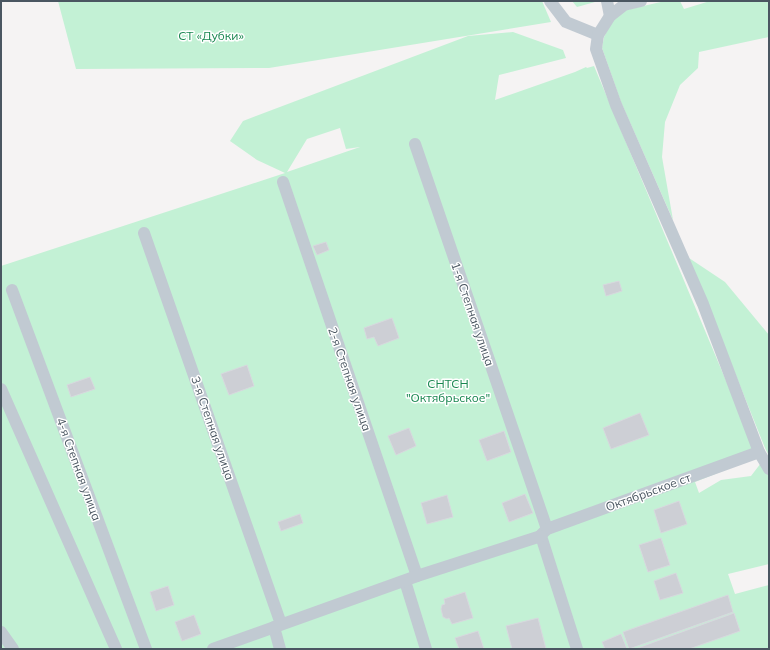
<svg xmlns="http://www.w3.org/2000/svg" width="770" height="650" font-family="Mulish,sans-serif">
	<rect width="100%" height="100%" fill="#f5f3f3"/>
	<g fill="#c3f1d5" fill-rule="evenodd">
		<polygon points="58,1 542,1 551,22 269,68 76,69"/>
		<polygon points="572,1 594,1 595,2 577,7"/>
		<polygon points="665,1 680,1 684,9 710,1 769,1 769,37 699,52 698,68 680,85 665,122 662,157 673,220 621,102 602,48 604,37 612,21 626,10"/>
		<path d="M513,32l50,18 3,8 -67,17 -4,25 80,-28 11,-5 1,1 7,-2 164,391 -63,25 4,11 22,-13 30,-4 10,-13 8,13v88l-41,10 7,20 34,-9v64h-768v-383l284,-93 -28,-13 -27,-19 13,-20 225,-85zM340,128l6,21 14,-2 -73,25 20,-33z"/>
		<polygon points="689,258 725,282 769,335 769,456 765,448"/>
	</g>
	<g fill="#cdcfd5" stroke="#d7d9de">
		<polygon points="326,242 329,250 317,255 313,246"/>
		<polygon points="619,281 622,291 606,296 603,285"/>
		<polygon points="392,318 399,338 378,346 374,337 367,339 364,328"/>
		<polygon points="247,365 254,386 229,395 221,374"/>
		<polygon points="90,377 95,389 71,397 67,385"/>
		<polygon points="640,413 649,435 611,449 603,428"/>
		<polygon points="409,428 416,446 396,455 388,436"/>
		<polygon points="504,431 511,452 487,461 479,440"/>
		<polygon points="525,494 533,513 509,522 502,503"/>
		<polygon points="447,495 453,517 427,524 421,503"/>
		<polygon points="679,501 687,524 661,533 654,510"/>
		<polygon points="300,514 303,523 281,531 278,522"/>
		<polygon points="661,538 670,565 648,572 639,545"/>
		<polygon points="676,573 683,593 660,600 654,581"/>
		<polygon points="168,586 174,605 156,611 150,592"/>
		<polygon points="465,592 473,618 452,624 449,618 447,619 443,617 441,609 442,605 445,604 444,599"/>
		<polygon points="728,595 733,612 629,649 623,632"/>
		<polygon points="734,613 740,631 689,649 635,649"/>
		<polygon points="194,615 201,634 182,641 175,622"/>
		<polygon points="538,618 546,649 512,649 506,626"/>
		<polygon points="478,631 484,649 459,649 455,638"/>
		<polygon points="621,634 627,649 605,649 602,642"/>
	</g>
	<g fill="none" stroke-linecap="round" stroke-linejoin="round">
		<g stroke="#c1cad2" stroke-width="12">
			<polyline points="550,1 566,22 598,35"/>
			<polyline points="607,1 610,16"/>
			<polyline points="641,1 624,5 610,16 598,35 596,49 616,105 703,304 759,452 769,469"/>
			<polyline points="415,144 547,529"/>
			<polyline points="283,182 417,576"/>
			<polyline points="144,233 281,624"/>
			<polyline points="12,290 146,649"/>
			<polyline points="1,389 116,649"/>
			<polyline points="541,535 547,529 759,452"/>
			<polyline points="541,536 577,649"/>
			<polyline points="405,581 426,649"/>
			<polyline points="274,627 280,649"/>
			<polyline points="1,632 13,649"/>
			<polyline points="213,649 417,576 541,536"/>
		</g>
	</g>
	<g text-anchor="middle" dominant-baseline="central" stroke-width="3" stroke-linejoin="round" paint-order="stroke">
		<g font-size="12" fill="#17864f" stroke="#fff">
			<text x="211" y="35">СТ «Дубки»</text>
			<text x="448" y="383">СНТСН<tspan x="448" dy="14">"Октябрьское"</tspan></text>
		</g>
		<g font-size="12" fill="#4a5661" stroke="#fff">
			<text transform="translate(473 314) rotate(71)">1-я Степная улица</text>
			<text transform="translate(350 379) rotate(71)">2-я Степная улица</text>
			<text transform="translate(213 428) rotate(71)">3-я Степная улица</text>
			<text transform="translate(79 469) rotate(70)">4-я Степная улица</text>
			<text transform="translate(648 492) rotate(-20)">Октябрьское ст</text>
		</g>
	</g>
	<rect width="770" height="650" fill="none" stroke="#4a5661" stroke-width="4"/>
</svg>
